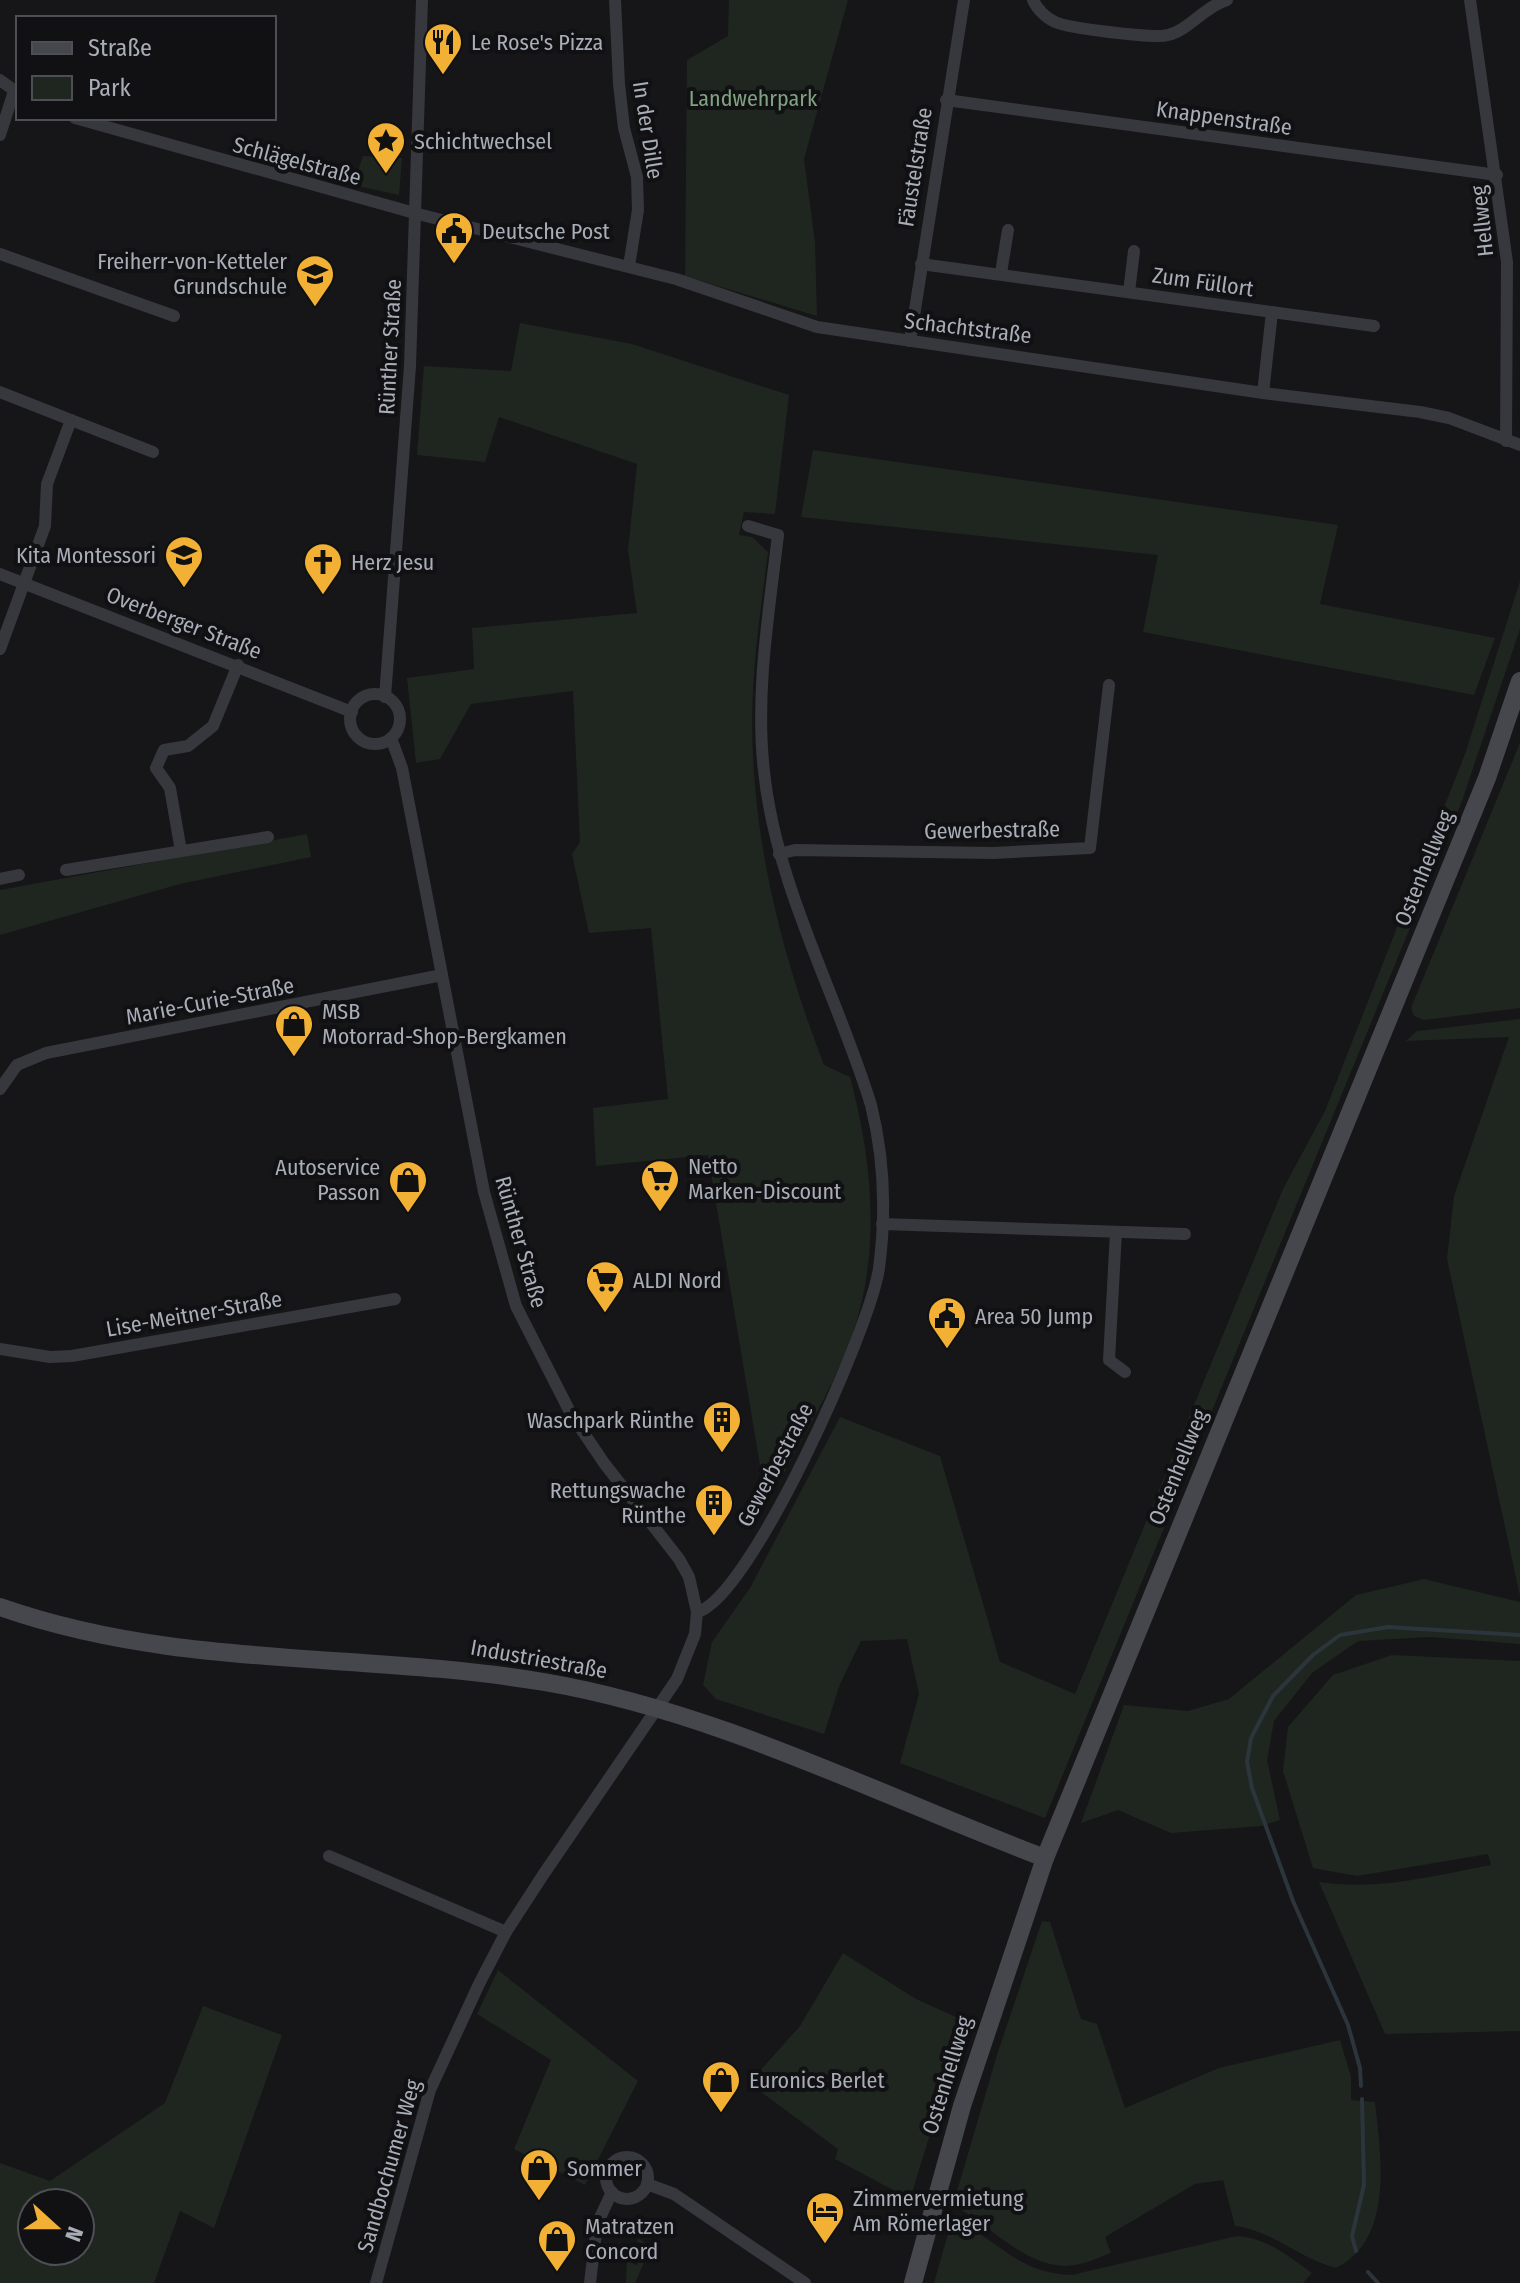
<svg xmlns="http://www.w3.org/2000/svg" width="1520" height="2283" font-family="'Fira Sans Condensed',sans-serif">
	<rect width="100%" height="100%" fill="#161618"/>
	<g fill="#1e261f" fill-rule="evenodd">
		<polygon points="729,0 848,0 804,159 815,242 817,316 685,276 687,60 728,36"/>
		<polygon points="363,156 402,158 399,195 353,185"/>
		<path d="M520,323l112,21 157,51 -14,119 -31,-2 -5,23 13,2 16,15c-5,40 -11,81 -14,121 -10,134 22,268 70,392l26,12c24,90 32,184 -3,272 -18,45 -45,89 -67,132l-19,-10 -53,-316 -112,11 -3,-58 75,-9 -17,-171 -62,5 -17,-79 8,-12 -7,-151 -102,13 -31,55 -24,4 -9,-85 67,-9 -2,-41 165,-15 -9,-63 9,-86 -138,-47 -14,45 -68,-7 7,-89 87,5z"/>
		<polygon points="813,450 1338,525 1320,604 1495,638 1474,695 1143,632 1158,555 801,517"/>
		<polygon points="1520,581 1520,629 1462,801 1045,1818 900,1763 919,1694 907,1639 861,1641 840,1684 824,1734 716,1699 703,1685 712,1642 750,1588 840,1417 940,1456 1000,1662 1075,1694 1283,1189 1325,1111 1465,754"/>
		<polygon points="1520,743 1520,1008 1424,1020 1414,1016 1411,1008"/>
		<polygon points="307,834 311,857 180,884 0,935 0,890"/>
		<polygon points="1520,1019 1520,1596 1447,1259 1454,1196 1509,1037 1406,1041 1417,1031"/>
		<polygon points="1424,1579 1520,1602 1520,1644 1430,1637 1358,1641 1312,1673 1274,1721 1267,1760 1280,1820 1261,1826 1171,1833 1118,1810 1081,1823 1124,1705 1188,1711 1229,1699 1356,1595"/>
		<path d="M1392,1655l128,6v370l-135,3 -66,-152c60,9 113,-6 172,-17l-3,-11 -131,22 -44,-8 -30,-97 5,-44 45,-52z"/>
		<path d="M1042,1921l8,1 31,97 16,5 28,84 94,-40 121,-28 11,37v23l24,2c6,54 19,138 -39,166 -36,-9 -63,-37 -101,-42l-12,-46 -28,4 -90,53 6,16c-11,4 -24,10 -36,12 -45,8 -84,-40 -122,-60l44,-150z"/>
		<polygon points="843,1953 916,1999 965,2021 910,2199 835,2159 838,2149 749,2083 800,2026"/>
		<polygon points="498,1970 638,2081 585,2185 514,2149 551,2060 477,2014"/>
		<path d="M203,2006l79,29 -68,193 -34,-17 -26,72h-154v-120l50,18 115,-78zM32,2203h48v48h-48z"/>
		<path d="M952,2220c48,18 62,53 120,55l165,-39c30,2 51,20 75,37l-9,10h-369z"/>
		<polygon points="639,2239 660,2252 649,2251 635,2283 626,2283 627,2261 637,2265 646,2245 636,2241"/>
	</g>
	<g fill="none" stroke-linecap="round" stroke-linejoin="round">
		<g stroke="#2c353c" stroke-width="4">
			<polyline points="1361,2086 1360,2068 1348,2025 1293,1901 1252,1788 1247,1762 1251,1738 1273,1696 1313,1655 1340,1635 1388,1627 1520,1635"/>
			<polyline points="1356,2251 1352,2236 1364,2185 1362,2099"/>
			<polyline points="1368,2272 1378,2283"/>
		</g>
		<g stroke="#37383d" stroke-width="12">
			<polyline points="615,0 619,84 624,128 637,177 638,210 629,266"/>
			<path d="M1033,0c4,9 13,18 22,22 12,6 100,17 113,13 21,-5 36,-28 59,-35"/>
			<polyline points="1470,0 1507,262 1506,441"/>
			<polyline points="0,80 18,93"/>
			<polyline points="946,100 1497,175"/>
			<polyline points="75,118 418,214 676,279 817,327 1263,393 1420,412 1449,418 1520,445"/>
			<polyline points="0,135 14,91"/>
			<polyline points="0,254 174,316"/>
			<polyline points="921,264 1374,326"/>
			<polyline points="1001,273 1008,230"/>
			<polyline points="1129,292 1134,251"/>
			<polyline points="910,341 964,0"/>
			<polyline points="0,392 71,420"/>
			<polyline points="1263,393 1272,312"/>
			<polyline points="0,574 352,712"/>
			<polyline points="0,649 45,526 47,484 71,420 153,452"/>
			<circle cx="375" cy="719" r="25"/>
			<polyline points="385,697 410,366 422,0"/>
			<polyline points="181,851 170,788 156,768 164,750 188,746 213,726 238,665"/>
			<polyline points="779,854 795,850 993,853 1090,848 1109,685"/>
			<polyline points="66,870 268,837"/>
			<polyline points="0,879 19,875"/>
			<polyline points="0,1089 17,1065 46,1053 442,975"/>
			<polyline points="882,1224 1185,1234"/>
			<polyline points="1116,1232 1109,1360 1125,1372"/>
			<polyline points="0,1349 50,1357 72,1356 395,1299"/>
			<path d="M697,1612c53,-13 174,-285 182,-344 7,-53 5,-111 -8,-163 -34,-111 -95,-218 -107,-334 -9,-77 5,-159 14,-236l-30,-9"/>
			<polyline points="329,1856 506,1932"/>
			<circle cx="627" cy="2178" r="21"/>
			<polyline points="647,2184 674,2194 805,2283"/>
			<polyline points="376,2283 430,2090 479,1984 506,1932 543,1875 677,1679 695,1634 697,1612 689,1577 679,1559 604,1463 571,1414 516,1306 484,1192 402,768 391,738"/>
			<polyline points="590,2283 597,2224 612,2192"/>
		</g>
		<g stroke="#45474d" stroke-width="18">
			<path d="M0,1607c180,63 360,44 544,75 176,30 336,114 501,176"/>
			<polyline points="913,2283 962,2106 1045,1858 1487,778 1520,681"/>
		</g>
	</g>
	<defs>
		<g id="restaurant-pin" transform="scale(2)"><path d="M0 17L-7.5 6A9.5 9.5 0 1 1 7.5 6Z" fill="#f2b134" stroke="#111113"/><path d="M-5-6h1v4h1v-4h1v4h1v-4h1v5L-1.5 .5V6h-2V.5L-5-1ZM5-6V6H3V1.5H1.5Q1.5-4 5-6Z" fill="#111"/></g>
		<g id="sight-pin" transform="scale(2)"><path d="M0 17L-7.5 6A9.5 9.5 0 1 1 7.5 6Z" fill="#f2b134" stroke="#111113"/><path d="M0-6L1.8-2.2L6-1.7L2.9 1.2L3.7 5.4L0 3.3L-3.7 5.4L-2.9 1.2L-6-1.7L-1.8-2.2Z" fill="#111"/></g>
		<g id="civic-pin" transform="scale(2)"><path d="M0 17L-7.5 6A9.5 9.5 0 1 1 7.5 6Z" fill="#f2b134" stroke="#111113"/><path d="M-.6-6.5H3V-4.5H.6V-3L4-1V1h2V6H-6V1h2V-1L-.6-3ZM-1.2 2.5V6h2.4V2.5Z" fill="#111"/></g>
		<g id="school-pin" transform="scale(2)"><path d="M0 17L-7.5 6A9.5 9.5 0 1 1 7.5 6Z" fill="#f2b134" stroke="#111113"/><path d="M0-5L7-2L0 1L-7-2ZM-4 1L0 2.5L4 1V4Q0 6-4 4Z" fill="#111"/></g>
		<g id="church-pin" transform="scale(2)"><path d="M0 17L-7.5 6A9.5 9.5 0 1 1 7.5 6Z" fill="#f2b134" stroke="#111113"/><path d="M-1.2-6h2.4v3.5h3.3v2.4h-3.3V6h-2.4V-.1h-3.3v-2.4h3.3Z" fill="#111"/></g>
		<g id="shop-pin" transform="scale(2)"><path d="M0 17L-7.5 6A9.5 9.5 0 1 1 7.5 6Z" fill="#f2b134" stroke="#111113"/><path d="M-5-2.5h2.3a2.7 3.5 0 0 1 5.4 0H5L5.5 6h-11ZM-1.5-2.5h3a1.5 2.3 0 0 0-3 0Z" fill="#111"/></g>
		<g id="supermarket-pin" transform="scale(2)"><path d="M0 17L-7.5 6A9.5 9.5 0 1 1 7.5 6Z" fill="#f2b134" stroke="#111113"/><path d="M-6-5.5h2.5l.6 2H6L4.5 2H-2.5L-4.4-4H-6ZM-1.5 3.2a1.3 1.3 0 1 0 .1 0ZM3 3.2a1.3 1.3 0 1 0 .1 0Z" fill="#111"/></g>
		<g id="building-pin" transform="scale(2)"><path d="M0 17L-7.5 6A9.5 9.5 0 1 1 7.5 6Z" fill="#f2b134" stroke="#111113"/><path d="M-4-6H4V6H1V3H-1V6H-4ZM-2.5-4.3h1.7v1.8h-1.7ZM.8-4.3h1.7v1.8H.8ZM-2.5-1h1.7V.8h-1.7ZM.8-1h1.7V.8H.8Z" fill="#111"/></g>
		<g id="hotel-pin" transform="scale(2)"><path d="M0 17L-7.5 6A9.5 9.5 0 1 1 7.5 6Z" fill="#f2b134" stroke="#111113"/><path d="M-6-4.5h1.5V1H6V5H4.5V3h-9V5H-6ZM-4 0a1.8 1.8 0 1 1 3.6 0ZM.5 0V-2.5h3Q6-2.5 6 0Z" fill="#111"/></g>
	</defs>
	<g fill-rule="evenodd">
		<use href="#restaurant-pin" x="443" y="42"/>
		<use href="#sight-pin" x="386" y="141"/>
		<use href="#civic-pin" x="454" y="231"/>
		<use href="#school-pin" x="315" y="274"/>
		<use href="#school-pin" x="184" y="555"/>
		<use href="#church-pin" x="323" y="562"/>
		<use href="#shop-pin" x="294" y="1024"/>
		<use href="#supermarket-pin" x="660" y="1179"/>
		<use href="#shop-pin" x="408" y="1180"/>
		<use href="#supermarket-pin" x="605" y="1280"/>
		<use href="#civic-pin" x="947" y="1316"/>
		<use href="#building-pin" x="722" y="1420"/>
		<use href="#building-pin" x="714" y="1503"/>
		<use href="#shop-pin" x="721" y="2080"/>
		<use href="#shop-pin" x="539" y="2168"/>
		<use href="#hotel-pin" x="825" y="2211"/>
		<use href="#shop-pin" x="557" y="2239"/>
	</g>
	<g text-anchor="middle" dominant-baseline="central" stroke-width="8" stroke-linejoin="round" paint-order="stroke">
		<g font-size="22" fill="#a8adb8" stroke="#111113" text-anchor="start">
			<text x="471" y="42">Le Rose's Pizza</text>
			<text x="414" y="141">Schichtwechsel</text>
			<text x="482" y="231">Deutsche Post</text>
			<text x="287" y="261" text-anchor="end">Freiherr-von-Ketteler<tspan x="287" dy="25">Grundschule</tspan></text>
			<text x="156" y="555" text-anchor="end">Kita Montessori</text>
			<text x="351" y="562">Herz Jesu</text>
			<text x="322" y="1011">MSB<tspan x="322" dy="25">Motorrad-Shop-Bergkamen</tspan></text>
			<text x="688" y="1166">Netto<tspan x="688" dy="25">Marken-Discount</tspan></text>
			<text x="380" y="1167" text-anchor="end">Autoservice<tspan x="380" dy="25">Passon</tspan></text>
			<text x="633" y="1280">ALDI Nord</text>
			<text x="975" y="1316">Area 50 Jump</text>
			<text x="694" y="1420" text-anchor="end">Waschpark Rünthe</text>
			<text x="686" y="1490" text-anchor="end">Rettungswache<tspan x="686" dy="25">Rünthe</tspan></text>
			<text x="749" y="2080">Euronics Berlet</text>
			<text x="567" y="2168">Sommer</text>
			<text x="853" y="2198">Zimmervermietung<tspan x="853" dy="25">Am Römerlager</tspan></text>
			<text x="585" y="2226">Matratzen<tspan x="585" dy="25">Concord</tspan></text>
		</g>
		<g font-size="22" fill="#7fa381" stroke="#111113">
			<text x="753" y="98">Landwehrpark</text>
		</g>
		<g font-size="22" fill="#a8adb8" stroke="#111113">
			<text transform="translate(1224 118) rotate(8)">Knappenstraße</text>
			<text transform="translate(648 130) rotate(81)">In der Dille</text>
			<text transform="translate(297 161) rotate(15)">Schlägelstraße</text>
			<text transform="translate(915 167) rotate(-81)">Fäustelstraße</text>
			<text transform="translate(1482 221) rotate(-96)">Hellweg</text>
			<text transform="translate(1203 282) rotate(8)">Zum Füllort</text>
			<text transform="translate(968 328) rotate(7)">Schachtstraße</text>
			<text transform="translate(390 347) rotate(-87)">Rünther Straße</text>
			<text transform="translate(184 623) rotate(21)">Overberger Straße</text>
			<text transform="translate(992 830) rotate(-1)">Gewerbestraße</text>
			<text transform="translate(1424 868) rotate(-68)">Ostenhellweg</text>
			<text transform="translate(210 1001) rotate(-11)">Marie-Curie-Straße</text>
			<text transform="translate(521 1242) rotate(74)">Rünther Straße</text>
			<text transform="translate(194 1314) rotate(-10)">Lise-Meitner-Straße</text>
			<text transform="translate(775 1465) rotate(-62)">Gewerbestraße</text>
			<text transform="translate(1178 1467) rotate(-68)">Ostenhellweg</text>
			<text transform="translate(539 1659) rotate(10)">Industriestraße</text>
			<text transform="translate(947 2075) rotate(-73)">Ostenhellweg</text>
			<text transform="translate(389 2166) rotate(-74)">Sandbochumer Weg</text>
		</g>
	</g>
	<rect x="16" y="16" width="260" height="104" fill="#111113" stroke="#4d4f55" stroke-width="2"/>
	<rect x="32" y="42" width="40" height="12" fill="#45474d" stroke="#4d4f55" stroke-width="2"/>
	<text x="88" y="56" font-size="24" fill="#a8adb8">Straße</text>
	<rect x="32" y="76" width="40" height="24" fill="#1e261f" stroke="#4d4f55" stroke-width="2"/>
	<text x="88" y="96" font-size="24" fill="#a8adb8">Park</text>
	<g transform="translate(56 2227) rotate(111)"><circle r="38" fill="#111113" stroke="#4d4f55" stroke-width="2"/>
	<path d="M0-6L14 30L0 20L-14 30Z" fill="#f2b134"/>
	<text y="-12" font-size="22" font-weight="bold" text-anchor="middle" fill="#a8adb8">N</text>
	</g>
</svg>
